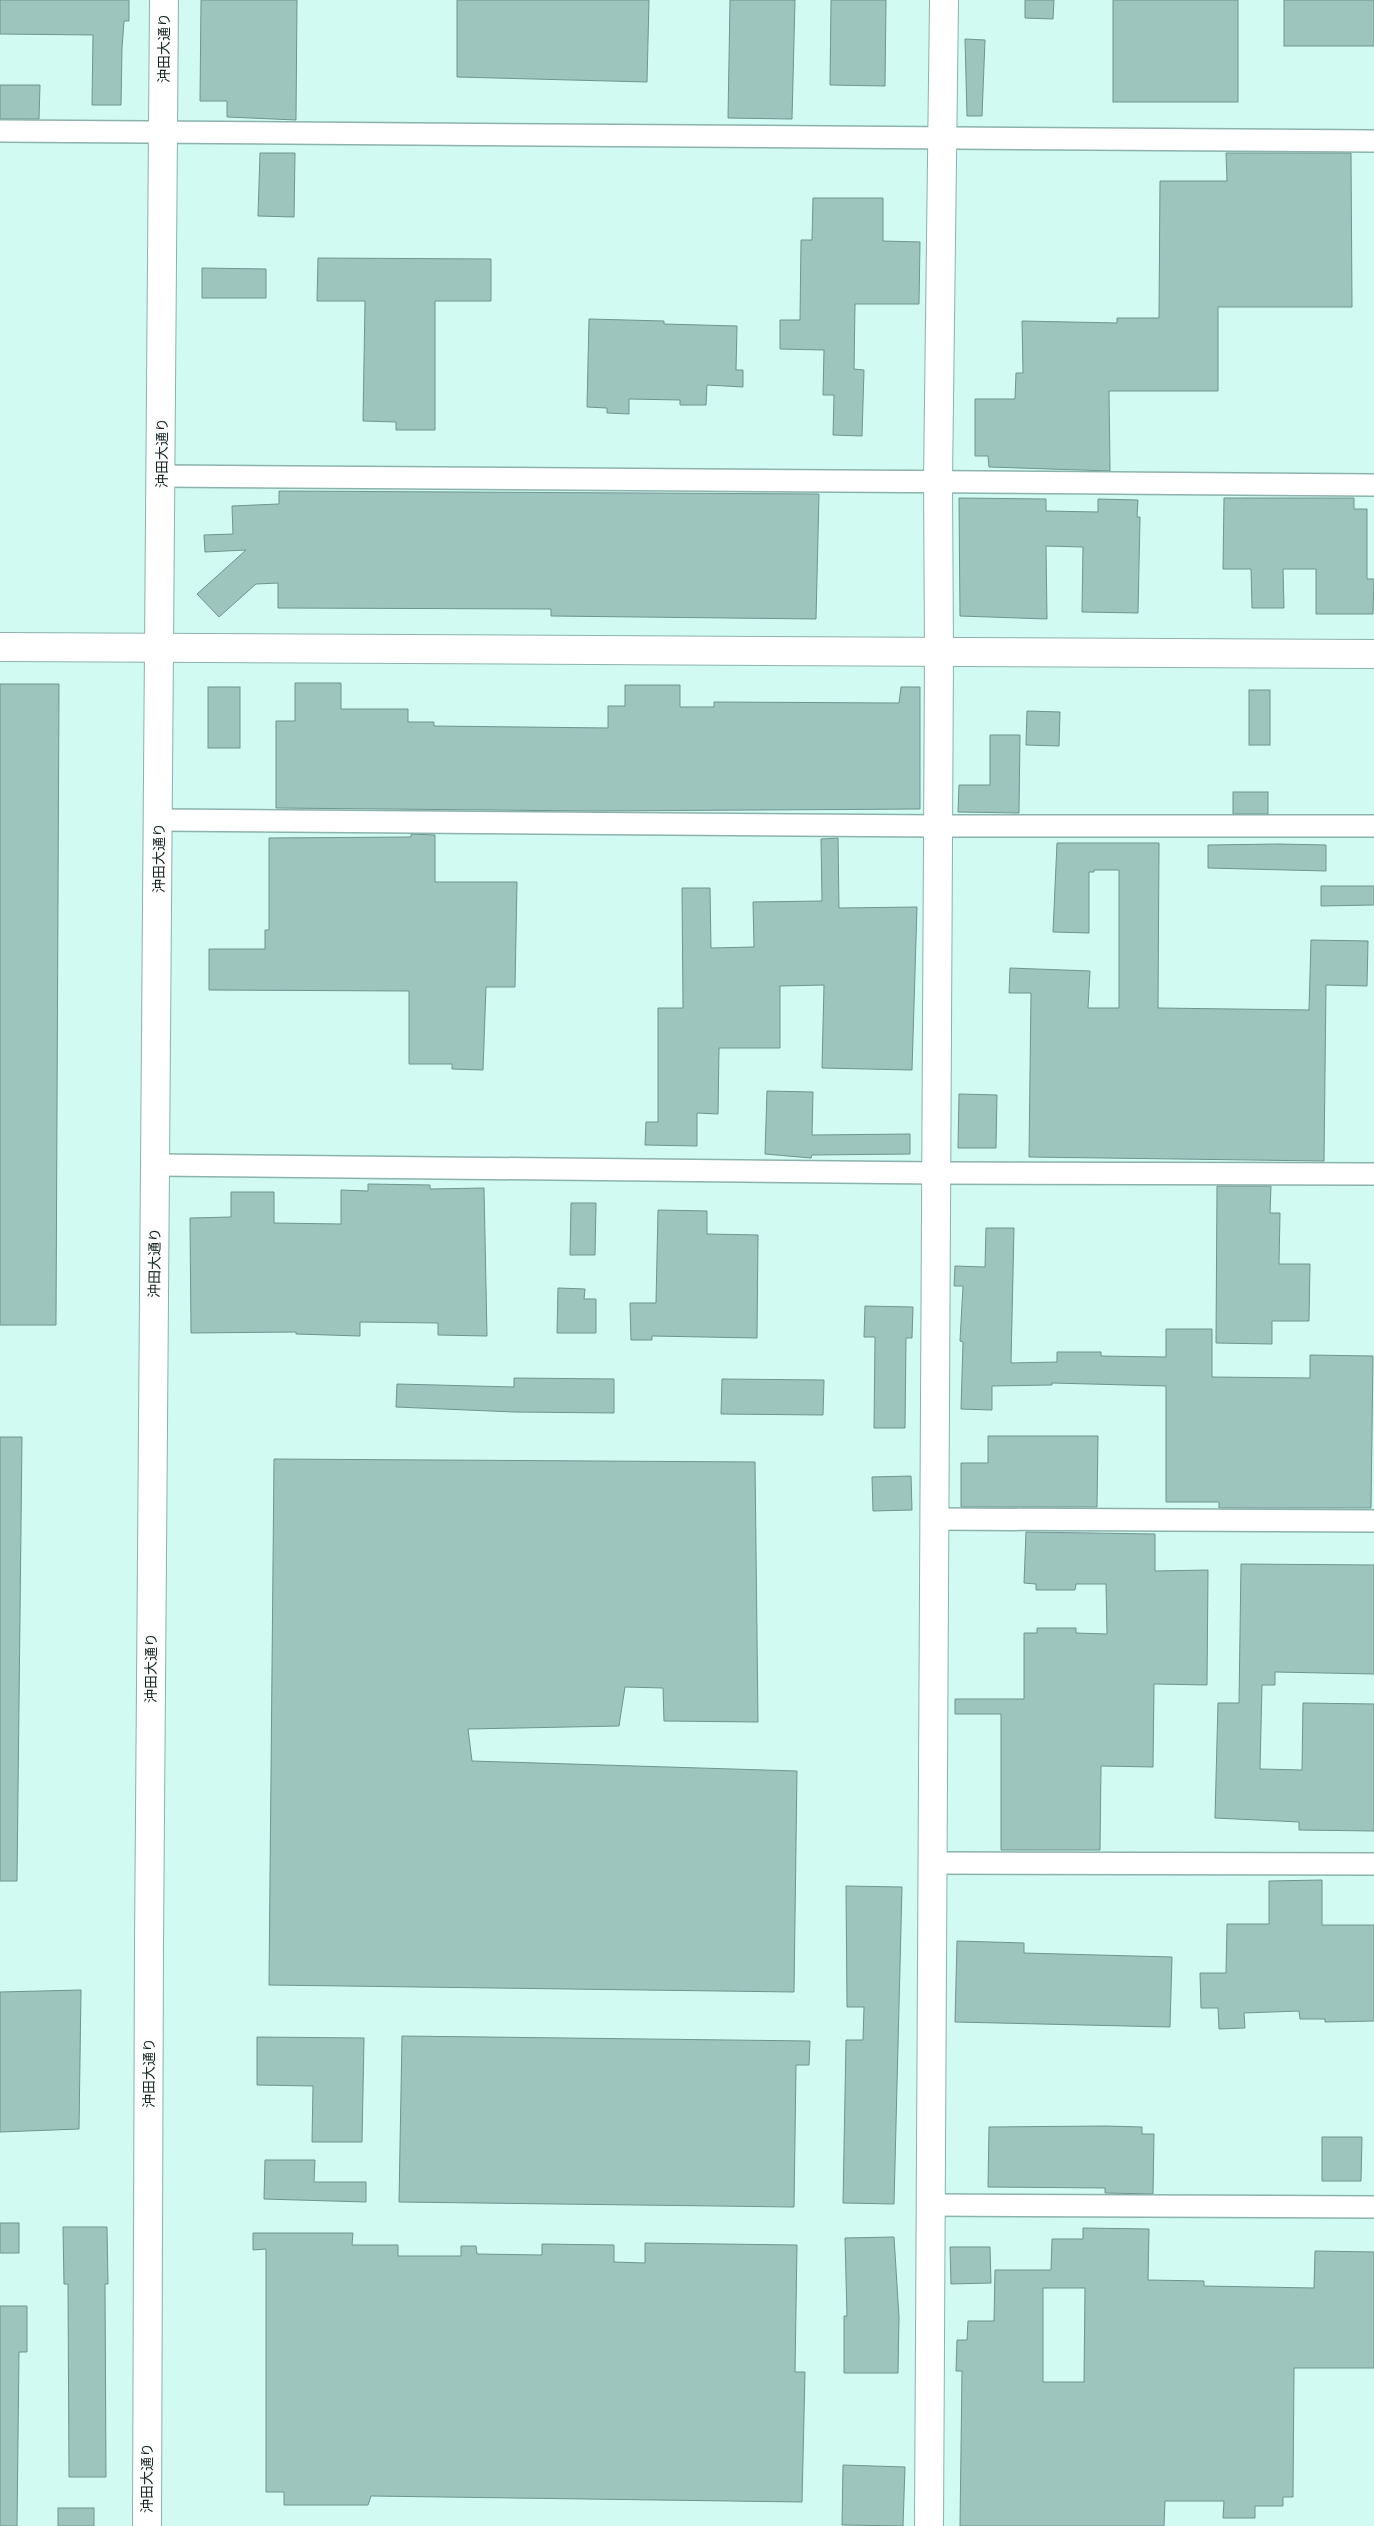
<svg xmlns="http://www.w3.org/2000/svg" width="1374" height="2526" font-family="'Varela Round','Noto Sans JP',sans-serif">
	<rect width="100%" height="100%" fill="#d1faf2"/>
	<g fill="#9dc5be" stroke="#6e958e" fill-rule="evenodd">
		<polygon points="0,0 129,0 129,21 124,21 122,48 121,105 92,105 93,35 0,34"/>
		<polygon points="201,0 297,0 296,120 227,117 227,101 200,101"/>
		<polygon points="457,0 649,0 647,82 457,77"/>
		<polygon points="730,0 795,0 792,119 728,118"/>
		<polygon points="831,0 886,0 885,86 830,85"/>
		<polygon points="1025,0 1054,0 1053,19 1025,18"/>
		<rect x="1113" y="0" width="125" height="102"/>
		<rect x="1284" y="0" width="90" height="46"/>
		<polygon points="965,39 985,40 982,116 967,116"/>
		<polygon points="0,85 40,85 39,119 0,119"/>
		<polygon points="260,153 295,153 294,217 258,216"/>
		<polygon points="1226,153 1351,153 1352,307 1218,307 1218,391 1109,391 1110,471 989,467 988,456 975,456 975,399 1015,399 1016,373 1023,373 1022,321 1117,323 1117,318 1159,318 1160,181 1227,181"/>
		<polygon points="813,198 883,198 883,241 920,242 919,304 855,304 854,369 864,370 862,436 833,435 834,395 823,395 824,350 780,349 780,320 800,320 801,240 812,240"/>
		<polygon points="318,258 491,259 491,301 435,301 435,430 396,430 396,422 363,421 365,301 317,301"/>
		<polygon points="202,268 266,269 266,298 202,298"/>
		<polygon points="589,319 664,321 664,324 737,326 736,370 743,370 743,387 707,385 706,405 680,405 680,400 629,399 629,414 607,413 607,408 587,407"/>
		<polygon points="279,491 819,494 816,619 551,616 551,609 278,608 278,583 256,584 219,617 197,594 246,550 205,552 204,535 233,534 232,506 279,504"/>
		<polygon points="959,498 1046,499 1046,511 1098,512 1098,499 1138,500 1137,517 1140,517 1138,613 1082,612 1083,547 1046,546 1047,619 960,616"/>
		<polygon points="1224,498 1354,498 1354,509 1367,509 1367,579 1374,579 1373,614 1316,614 1316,569 1283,569 1284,608 1252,608 1251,569 1223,569"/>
		<polygon points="295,683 341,683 341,709 408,709 408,722 434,722 434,726 608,728 608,706 625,706 625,685 680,685 680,707 714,707 714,702 899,703 901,687 920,687 920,809 595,811 276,808 276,721 295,721"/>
		<polygon points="0,684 59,684 56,1325 0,1325"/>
		<rect x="208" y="687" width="32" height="61"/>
		<rect x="1249" y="690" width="21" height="55"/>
		<polygon points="1027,711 1060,712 1059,746 1026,745"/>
		<polygon points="990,735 1020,735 1019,813 958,812 959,785 990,785"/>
		<rect x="1233" y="792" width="35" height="22"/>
		<polygon points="411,834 435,835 435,882 517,882 515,987 486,987 483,1070 452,1069 452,1064 409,1064 409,991 209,990 209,949 265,949 265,930 269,930 269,838 411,837"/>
		<polygon points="838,838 839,908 917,907 912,1070 822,1068 824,985 780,986 780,1048 719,1048 718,1114 697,1113 697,1146 645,1145 646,1122 658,1122 658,1008 683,1008 682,888 710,888 711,948 754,947 753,902 822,901 821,839"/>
		<polygon points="1057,843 1159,843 1158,1008 1309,1010 1311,940 1368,941 1367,986 1326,985 1324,1161 1029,1157 1031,993 1009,993 1010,968 1090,971 1088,1008 1119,1008 1119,870 1094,870 1094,872 1089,872 1089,933 1053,932"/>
		<polygon points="1279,844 1326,845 1326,871 1208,868 1208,845"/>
		<polygon points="1321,886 1374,886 1374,905 1321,906"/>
		<polygon points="767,1091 813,1092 812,1135 910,1134 910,1154 812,1155 811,1158 765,1154"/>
		<polygon points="959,1094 997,1095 996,1148 958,1148"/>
		<polygon points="368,1184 430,1185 430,1189 484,1188 487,1336 438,1335 438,1323 360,1322 360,1336 296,1334 296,1332 191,1333 190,1218 231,1217 231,1192 274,1192 274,1223 341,1224 341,1190 368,1191"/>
		<polygon points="1217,1186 1271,1186 1270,1213 1280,1213 1279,1264 1310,1264 1309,1321 1272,1321 1272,1344 1216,1343"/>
		<polygon points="571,1203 596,1203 595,1255 570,1255"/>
		<polygon points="658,1210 707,1211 707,1234 758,1235 757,1338 652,1336 652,1340 631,1340 630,1303 656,1303"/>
		<polygon points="986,1228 1014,1228 1011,1363 1057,1362 1057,1352 1101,1352 1101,1356 1166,1357 1166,1329 1212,1329 1212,1377 1310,1378 1310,1355 1373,1356 1371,1508 1219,1508 1219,1502 1166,1502 1166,1386 1052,1383 1052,1385 992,1386 992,1410 961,1409 963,1342 960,1341 963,1286 954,1286 955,1266 985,1267"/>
		<polygon points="558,1288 585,1289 584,1299 596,1299 596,1333 557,1333"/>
		<polygon points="865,1306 913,1307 912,1338 906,1338 905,1428 874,1428 875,1337 864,1337"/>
		<polygon points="514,1378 614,1379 614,1413 514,1412 396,1407 397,1384 514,1387"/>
		<polygon points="722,1379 824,1380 823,1415 721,1414"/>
		<polygon points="988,1436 1098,1436 1097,1507 961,1507 961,1463 988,1463"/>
		<polygon points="0,1437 22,1437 17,1881 0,1881"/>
		<polygon points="274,1459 755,1462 758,1722 664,1721 663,1688 625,1687 619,1726 468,1729 472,1761 797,1771 794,1992 269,1985"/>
		<polygon points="911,1476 912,1510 873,1511 872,1477"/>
		<polygon points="1026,1532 1155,1534 1155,1571 1208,1570 1207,1685 1154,1684 1153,1767 1101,1766 1100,1850 1001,1850 1001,1714 955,1714 955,1699 1024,1699 1024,1633 1037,1633 1037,1628 1076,1628 1076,1633 1107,1634 1106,1584 1076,1584 1075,1590 1036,1590 1036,1584 1024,1583"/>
		<polygon points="1241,1564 1374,1565 1374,1674 1275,1672 1275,1685 1262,1685 1260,1769 1302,1770 1303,1703 1374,1704 1374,1831 1299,1830 1299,1822 1215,1818 1218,1703 1239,1703"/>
		<polygon points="1322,1880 1322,1925 1374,1925 1374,2021 1325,2022 1325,2019 1300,2019 1299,2011 1244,2013 1245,2028 1219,2029 1218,2008 1201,2008 1200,1973 1226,1973 1227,1924 1269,1924 1269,1881"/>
		<polygon points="846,1886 902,1887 894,2204 843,2203 846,2040 863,2040 864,2007 847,2007"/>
		<polygon points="957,1941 1024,1943 1024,1953 1172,1957 1170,2027 955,2022"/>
		<polygon points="81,1990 79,2129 0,2132 0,1992"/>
		<polygon points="402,2036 810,2041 809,2065 796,2065 794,2207 399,2202"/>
		<polygon points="257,2037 364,2038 362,2142 312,2142 313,2086 257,2085"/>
		<polygon points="1106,2126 1142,2127 1142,2134 1154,2134 1153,2194 1105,2193 1105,2188 988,2187 989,2127"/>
		<polygon points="1322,2137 1362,2137 1361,2181 1322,2181"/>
		<polygon points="265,2160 315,2160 314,2182 366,2182 366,2202 264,2199"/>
		<rect x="0" y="2223" width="19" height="30"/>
		<polygon points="63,2227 107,2227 108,2284 105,2284 106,2477 69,2477 68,2284 64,2284"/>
		<path d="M1083,2228l66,1 -1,51 56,1v5l110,2 1,-37 59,1v116h-80l-1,129h-10v9h-28v12h-32l1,-17h-59l-1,25h-204l2,-155h-6l1,-31h10l1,-19h26l1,-51h56l1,-31h31zM1043,2288h42l-1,94h-41z"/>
		<polygon points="253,2233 353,2233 352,2245 398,2245 398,2256 461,2256 461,2246 476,2246 477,2254 542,2255 542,2244 614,2245 614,2262 645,2263 645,2243 797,2245 795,2372 805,2372 802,2502 371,2496 368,2505 284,2505 284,2492 266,2492 266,2249 253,2250"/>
		<polygon points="894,2237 899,2317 898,2373 844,2373 844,2316 847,2316 845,2238"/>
		<polygon points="950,2247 990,2247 991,2283 951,2284"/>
		<polygon points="0,2306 27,2306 27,2352 19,2352 17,2526 0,2526"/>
		<polygon points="843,2465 905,2467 903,2526 842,2525"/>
		<rect x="58" y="2508" width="36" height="18"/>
	</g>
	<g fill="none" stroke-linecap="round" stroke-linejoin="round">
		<g stroke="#8bb2ab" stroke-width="24">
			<g id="street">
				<polyline points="0,131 1374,141"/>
				<polyline points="161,476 1374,485"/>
				<polyline points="160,820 938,826 1374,826"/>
				<polyline points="157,1165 935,1173 1374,1174"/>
				<polyline points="934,1519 1374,1521"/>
				<polyline points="933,1863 1374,1864"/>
				<polyline points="931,2205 1374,2207"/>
			</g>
		</g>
		<g stroke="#8bb2ab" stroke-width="30">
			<g id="secondary">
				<polyline points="0,647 1374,654"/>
				<polyline points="147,2526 149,1944 164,0"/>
				<polyline points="929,2526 939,653 938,481 944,0"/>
			</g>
		</g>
		<use href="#street" stroke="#fff" stroke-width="21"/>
		<use href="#secondary" stroke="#fff" stroke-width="28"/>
	</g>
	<g text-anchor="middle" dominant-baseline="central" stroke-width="5" stroke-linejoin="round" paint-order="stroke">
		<g font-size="14" fill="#132320" stroke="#fdfdfd">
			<text transform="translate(164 48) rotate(-90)">沖田大通り</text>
			<text transform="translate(162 453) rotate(-90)">沖田大通り</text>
			<text transform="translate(159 858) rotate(-90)">沖田大通り</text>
			<text transform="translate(155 1263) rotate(-89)">沖田大通り</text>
			<text transform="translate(151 1668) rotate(-90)">沖田大通り</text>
			<text transform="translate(149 2073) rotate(-90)">沖田大通り</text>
			<text transform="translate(147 2478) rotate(-90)">沖田大通り</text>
		</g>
	</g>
</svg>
